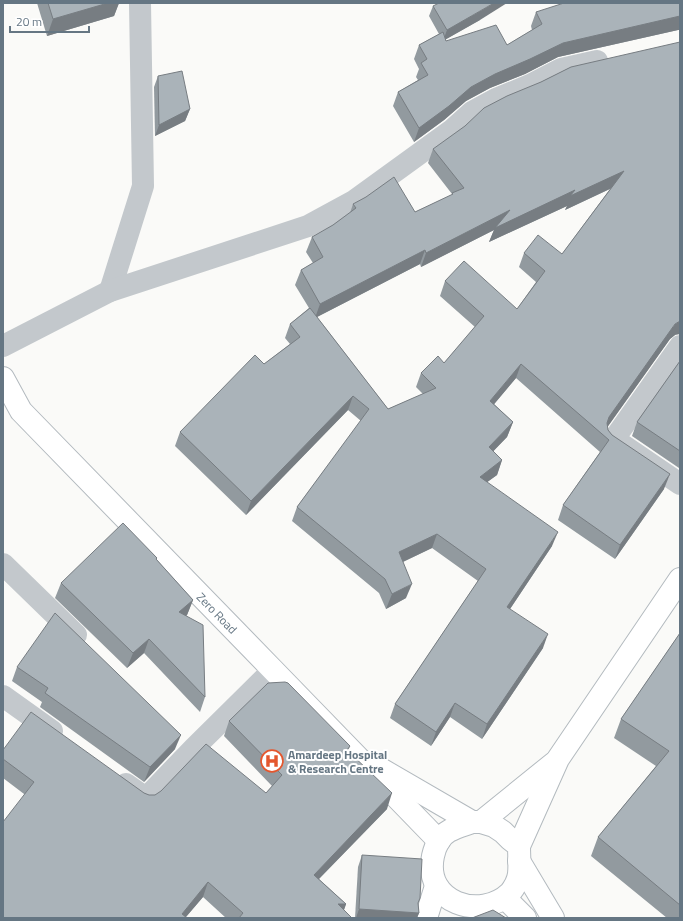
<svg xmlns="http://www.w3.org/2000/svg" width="683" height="921" font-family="'Titillium Web',sans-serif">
	<rect width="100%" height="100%" fill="#fafaf8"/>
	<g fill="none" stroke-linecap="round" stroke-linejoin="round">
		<g stroke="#b3babf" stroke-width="24">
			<g id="secondary">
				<path id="s1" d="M3,378l18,33 252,259 166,171"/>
				<polyline points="379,768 472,822"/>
				<path d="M472,822h9l13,4 9,6 7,7 9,7c0,9 1,19 0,28 -1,7 -5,14 -9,19 -29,28 -87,10 -77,-37 2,-9 7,-20 16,-25 7,-4 15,-6 23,-9z"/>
				<polyline points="481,822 554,763"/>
				<polyline points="519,846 558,759 680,579"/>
				<polyline points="519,861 553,918"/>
				<polyline points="506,899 525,918"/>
				<polyline points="426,918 436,886"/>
			</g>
		</g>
		<g stroke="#c3c8cc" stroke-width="22">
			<polyline points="110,291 143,186 140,3"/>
			<polyline points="3,346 110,291 308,226 354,201 452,130 472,112 496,99 530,85 561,69 597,61"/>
			<polyline points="680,346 614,439 680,484"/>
			<polyline points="3,564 76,635"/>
			<polyline points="3,696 52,731"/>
			<polyline points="126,784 146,798 193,749 273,670"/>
		</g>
		<use href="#secondary" stroke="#fff" stroke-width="22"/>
	</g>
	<g fill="#929a9f" fill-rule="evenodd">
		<polygon points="37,3 119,3 114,16 47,36"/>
		<polygon points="680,3 680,30 678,30 558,57 525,74 490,88 466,101 444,120 414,142 393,106 398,92 418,80 416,77 419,69 414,59 419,45 439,34 429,16 433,6 480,20 446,39 446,41 507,45 532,30 531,26 536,12"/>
		<path d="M571,67l104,268 -5,4 -63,88 1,3 4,5 52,54 -49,70 -57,-39 5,-15 37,-53 -84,-74 -22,26 19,18 -6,15 -14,14 9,9 -5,15 -10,7 65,64 -42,63 33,39 -61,91 -32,-22 -19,29 -41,-28 5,-14 83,-123 -46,-33 -29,14 3,36 -20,11 -7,-16 -87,-72 5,-14 64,-86 -13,-11 -102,105 -71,-69 5,-14 84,-68 26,-20 -5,-6 5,-14 19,-16 -14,-23 6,-15 12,-7 -7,-11 6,-15 21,-12 17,-12 3,-9 62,8 37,-17v-1l-24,-31 5,-14 108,-67zM610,189l-48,65 -38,-1 -5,14 17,15 -19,27 -72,-28 -5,15 35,31 -31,36 -23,10 -5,14 7,7 -35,15 -71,-92 103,-53 1,3 73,-37 -5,12 78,-36 -2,4z"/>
		<polygon points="158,76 190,109 185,121 155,136 154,87"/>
		<polygon points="680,361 680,466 679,468 632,436 637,422"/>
		<polygon points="157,560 193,600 187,615 186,616 205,697 200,712 144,653 127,668 55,598 61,583"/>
		<polygon points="680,633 680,918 667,918 591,856 598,837 656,766 614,738 621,719"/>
		<polygon points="17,667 175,749 144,782 40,707 42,702 12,681"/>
		<polygon points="229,721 350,746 348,751 387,809 319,879 346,904 344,910 352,918 226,918 203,897 186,917 3,778 3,750 144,793 149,795 266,793 272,786 224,736"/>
		<polygon points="362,855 418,903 419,913 417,918 355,918 358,867"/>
	</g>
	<g fill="#777d82">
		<polygon points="108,3 119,3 114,16 47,36 53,19"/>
		<polygon points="494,3 507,3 480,20 443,41 447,30"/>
		<polygon points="680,16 680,30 678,30 558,57 525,74 490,88 466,101 444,120 414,142 419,128 471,87 495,74 563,43"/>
		<polygon points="190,109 185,121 155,136 159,125"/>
		<polygon points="624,171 618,185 565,210 567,206 489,242 494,230 421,267 426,253 510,210 575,190"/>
		<polygon points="425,250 420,264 315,318 320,304"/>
		<polygon points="680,321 680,334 675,335 670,339 604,432 602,438 609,417 675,324"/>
		<polygon points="521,364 516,378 485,415 490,401"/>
		<polygon points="353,396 348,410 246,515 251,501"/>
		<polygon points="513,422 507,437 484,461 489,447"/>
		<polygon points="502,460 497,475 475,491 480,477"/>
		<polygon points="670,474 664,489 615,559 620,545"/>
		<polygon points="558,532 552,546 502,621 507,607"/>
		<polygon points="437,534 432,548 394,566 399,552"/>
		<polygon points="412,584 406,598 386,609 392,594"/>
		<polygon points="193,600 187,615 174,627 179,612"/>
		<polygon points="548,634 543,648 482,739 487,724"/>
		<polygon points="149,639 144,653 127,668 133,653"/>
		<polygon points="455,703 450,717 431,746 436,732"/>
		<polygon points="181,735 175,749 144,782 150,767"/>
		<polygon points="392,793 387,809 308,890 314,875"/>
		<polygon points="208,882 203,897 185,918 182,914"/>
		<polygon points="338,904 346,904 341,918"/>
		<polygon points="359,909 419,913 417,918 356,918"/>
	</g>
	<g fill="#aab3b9" stroke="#777d82">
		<polygon points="48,3 108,3 53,19"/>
		<polygon points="439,3 494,3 447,30 433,6"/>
		<polygon points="564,3 680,3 680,16 563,43 530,59 495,74 471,87 449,106 419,128 398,92 428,75 421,63 427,59 419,45 443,32 446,41 496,25 507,45 542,24 536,12"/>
		<polygon points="680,42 680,321 675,324 609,417 607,423 608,430 612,435 670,474 620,545 563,505 609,440 521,364 490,401 513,422 489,447 502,460 480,477 558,532 507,607 548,634 487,724 455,703 436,732 395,704 486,569 437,534 399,552 412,584 392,594 385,579 297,507 369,409 353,396 251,501 180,432 255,355 264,364 300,337 290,324 310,308 388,409 436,388 421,373 438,356 444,363 484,316 445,281 464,261 517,309 545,271 524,253 538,235 562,254 624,171 570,196 575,190 495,228 510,210 426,253 425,250 320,304 301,270 323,257 312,237 333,225 356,208 353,204 366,197 394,177 415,212 453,194 452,193 464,188 433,149 465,126 484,108 507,96 541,82 571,67"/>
		<polygon points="182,71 190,109 159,125 158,76"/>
		<polygon points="680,361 680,451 637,422"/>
		<polygon points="123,523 157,558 156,559 193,600 179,612 203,625 205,697 149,639 133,653 61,583"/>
		<polygon points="55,613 181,735 150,767 45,693 48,688 17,667"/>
		<polygon points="680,633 680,905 598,837 669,751 621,719"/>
		<polygon points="285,682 288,683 350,746 347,750 392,793 314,875 346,904 338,904 352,918 239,918 243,913 208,882 182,914 187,918 3,918 3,822 34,782 3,759 3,750 31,712 144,793 149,795 155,795 161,791 206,744 266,793 282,775 229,721 268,683"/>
		<polygon points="362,855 422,859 420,898 418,903 419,913 359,909"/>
		<polygon points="493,910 506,918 472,918"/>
	</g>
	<defs>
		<g id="hospital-ring" transform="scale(1.15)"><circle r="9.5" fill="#fff" stroke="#e4572e" stroke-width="1.5"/><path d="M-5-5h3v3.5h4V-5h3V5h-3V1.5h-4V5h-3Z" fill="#e4572e"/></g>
	</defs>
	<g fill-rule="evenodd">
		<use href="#hospital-ring" x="272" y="761"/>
	</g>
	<g text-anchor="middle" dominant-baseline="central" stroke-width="4" stroke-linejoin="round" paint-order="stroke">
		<g font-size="12" fill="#657683" stroke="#fff">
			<text stroke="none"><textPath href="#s1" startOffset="319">Zero Road</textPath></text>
		</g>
		<g font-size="12" font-weight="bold" fill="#657683" stroke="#fff" text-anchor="start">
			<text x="288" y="754">Amardeep Hospital<tspan x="288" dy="14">&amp; Research Centre</tspan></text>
		</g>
	</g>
	<rect width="683" height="921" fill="none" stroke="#657683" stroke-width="8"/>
	<path d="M10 26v6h79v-6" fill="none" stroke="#657683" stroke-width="2"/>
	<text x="16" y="26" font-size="12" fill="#657683" stroke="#ffffff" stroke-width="3" paint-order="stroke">20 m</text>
</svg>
